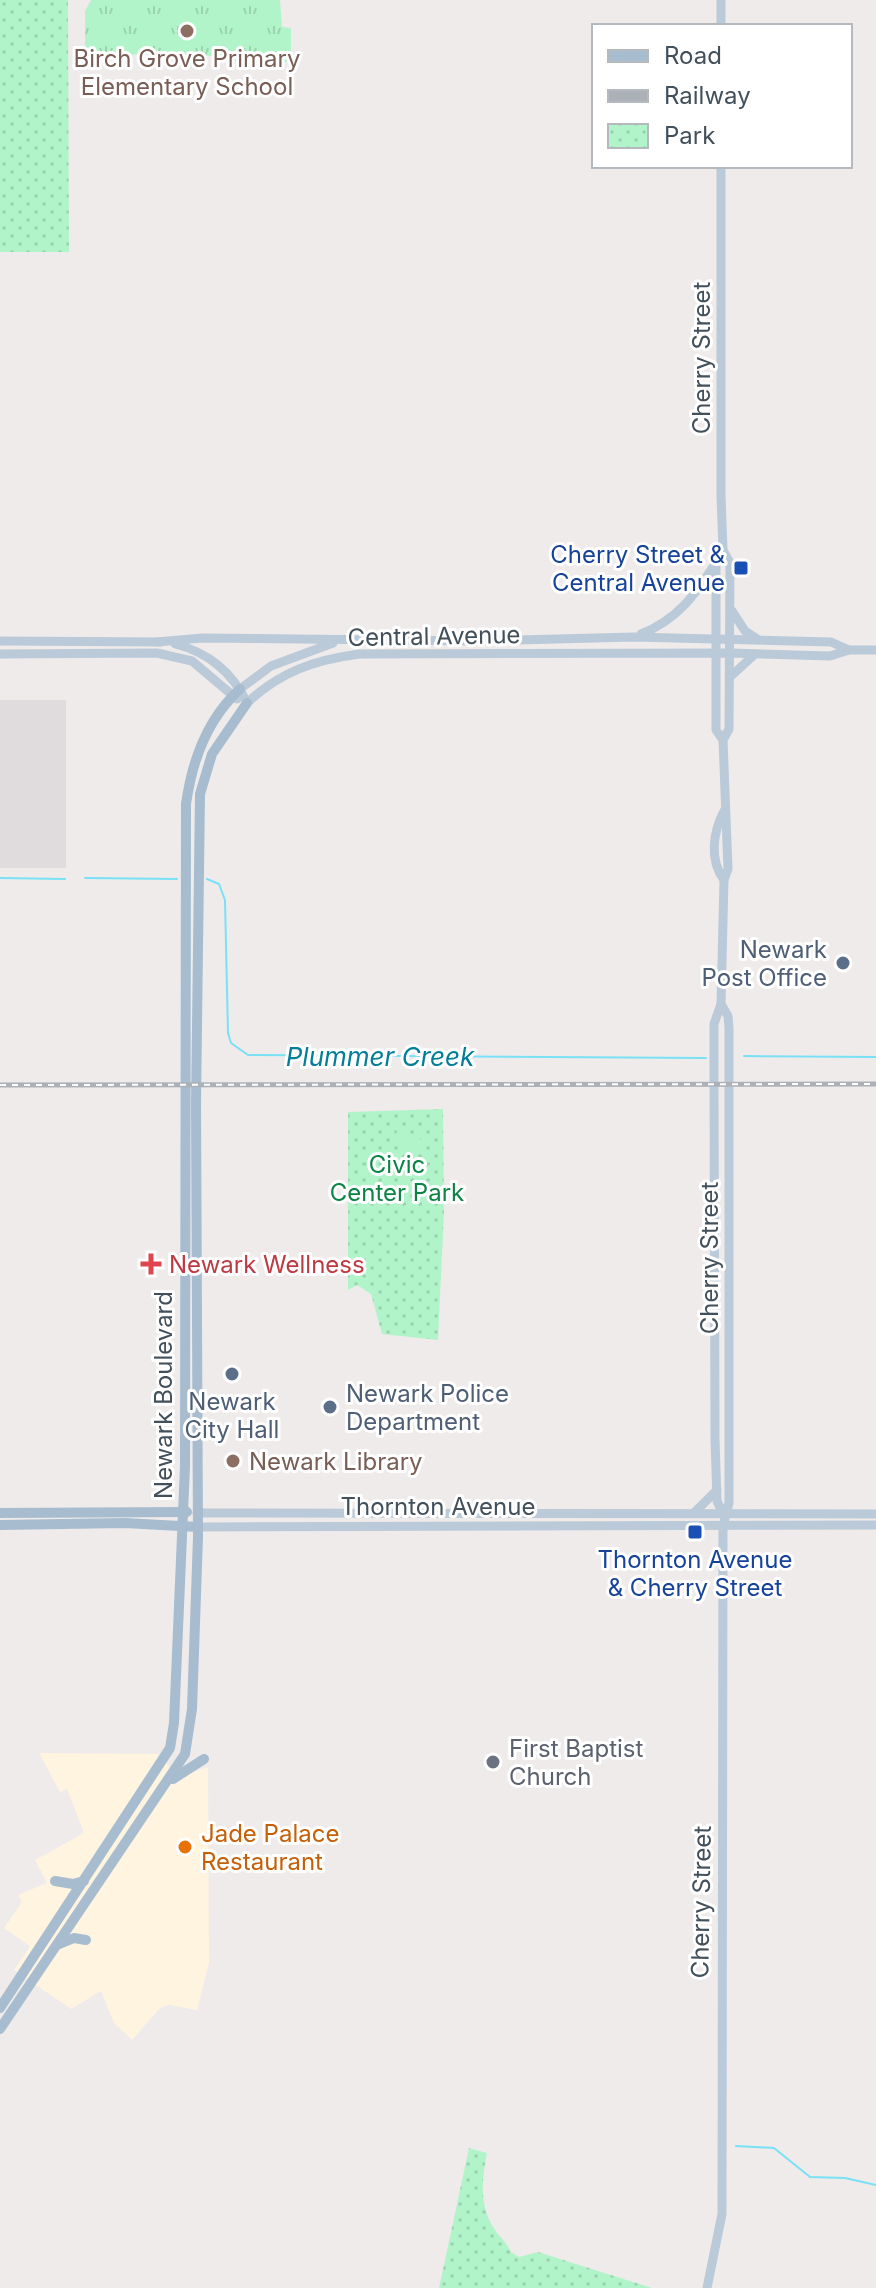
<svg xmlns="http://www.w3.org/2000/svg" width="876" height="2288" font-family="Inter,sans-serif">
	<defs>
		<pattern id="grass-tufts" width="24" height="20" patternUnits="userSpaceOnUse" patternTransform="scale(2)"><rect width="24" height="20" fill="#b2f4c9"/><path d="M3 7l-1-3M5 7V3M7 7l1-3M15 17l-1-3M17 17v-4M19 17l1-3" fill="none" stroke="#9ad3af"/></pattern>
		<pattern id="park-dots" width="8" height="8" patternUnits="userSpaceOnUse" patternTransform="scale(2)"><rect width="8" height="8" fill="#b2f4c9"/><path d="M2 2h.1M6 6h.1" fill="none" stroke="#9ad3af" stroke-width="1.8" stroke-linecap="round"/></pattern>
	</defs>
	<rect width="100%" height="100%" fill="#efebeb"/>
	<polygon fill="#fef4e0" points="39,1753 158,1754 179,1777 208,1767 209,1963 197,2010 169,2005 160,2008 132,2040 114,2023 101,1991 71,2009 14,1970 30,1946 4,1928 22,1902 18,1895 47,1883 35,1860 84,1833 67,1789 60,1792"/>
	<rect fill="#e0dcdd" x="0" y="700" width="66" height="168"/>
	<polygon fill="url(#grass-tufts)" points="91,0 280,0 282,27 291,28 291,62 241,62 204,55 85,54 85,11"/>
	<g fill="url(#park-dots)">
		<polygon points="0,0 68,0 69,252 0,252"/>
		<polygon points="443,1109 444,1211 438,1340 382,1334 371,1294 357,1285 348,1290 348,1112"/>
		<path d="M469,2148l18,5c-5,25 -8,51 6,74 6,10 13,14 18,25l8,5 19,-5 114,36h-213z"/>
	</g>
	<polygon fill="#b2f4c9" points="398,1129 423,1140 417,1155 392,1144"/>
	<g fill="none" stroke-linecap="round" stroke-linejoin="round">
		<g stroke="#79e1f6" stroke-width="2">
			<polyline points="0,878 65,879"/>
			<polyline points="85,878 177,879"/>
			<polyline points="207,879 219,884 225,900 228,1033 231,1043 248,1055 706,1058"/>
			<polyline points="744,1056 876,1057"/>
			<polyline points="736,2146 774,2148 810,2177 845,2178 876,2185"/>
		</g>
		<g stroke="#bbcad8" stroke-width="9">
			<polyline points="721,26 721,0"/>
			<polyline points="721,166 721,496 723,550 730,563 729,729 723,740 728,869 724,880 721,1004 714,1024 714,1076 715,1439 717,1501 723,1514"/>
			<polyline points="716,562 716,730 723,740"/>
			<polyline points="732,611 745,631 756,638"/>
			<path d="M641,634c36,-14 54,-39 74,-70"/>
			<polyline points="0,641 161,642"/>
			<polyline points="157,642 202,638 474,641 634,637 831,642 849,650"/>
			<path d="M175,644c33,8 58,29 72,59"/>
			<polyline points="0,654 157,653 192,661 237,699"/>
			<polyline points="730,677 754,655"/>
			<polyline points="240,689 271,666 333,643"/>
			<path d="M247,703c33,-31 67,-43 112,-49l371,-1 100,3 19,-6h27"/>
			<path d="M724,880c-15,-20 -11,-48 0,-69"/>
			<polyline points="695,1512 717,1490"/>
			<polyline points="197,1513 876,1514"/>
			<polyline points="198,1527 876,1525"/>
			<polyline points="707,2288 722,2214 723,1526 729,1503 729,1028 728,1016 721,1004"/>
		</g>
		<g stroke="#a7bccf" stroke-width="10">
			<polyline points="0,1513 187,1512"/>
			<polyline points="0,1525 125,1523 198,1527"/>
			<polyline points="173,1779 204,1759"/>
			<polyline points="55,1881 73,1884 84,1881"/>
			<polyline points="57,1945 74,1938 86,1940"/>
			<path d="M0,2008l170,-260 4,-25 11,-257 1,-662c6,-43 21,-85 54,-115"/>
			<polyline points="0,2029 185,1754 192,1709 198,1537 196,1103 200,794 212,754 247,703"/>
		</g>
		<g stroke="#acb1b7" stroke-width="5">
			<polyline id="rail" points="0,1085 876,1084"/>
		</g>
		<use href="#rail" stroke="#fff" stroke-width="2" stroke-dasharray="6" stroke-linecap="butt"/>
	</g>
	<g fill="#8d6e63" stroke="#fff" stroke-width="3">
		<circle cx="187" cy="31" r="8"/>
		<circle cx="233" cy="1461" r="8"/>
	</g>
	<g fill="#1a4fb4" stroke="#fff" stroke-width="3">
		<rect x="733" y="560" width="16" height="16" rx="4"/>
		<rect x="687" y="1524" width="16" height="16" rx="4"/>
	</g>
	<g fill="#5c6f8a" stroke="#fff" stroke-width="3">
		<circle cx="843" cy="963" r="8"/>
		<circle cx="232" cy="1374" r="8"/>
		<circle cx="330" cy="1407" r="8"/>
	</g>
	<path fill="#e0444e" stroke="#fff" stroke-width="3" d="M147 1252h8v8h8v8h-8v8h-8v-8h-8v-8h8z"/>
	<circle fill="#6b7280" stroke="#fff" stroke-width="3" cx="493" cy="1762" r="8"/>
	<circle fill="#e8710a" stroke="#fff" stroke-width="3" cx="185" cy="1847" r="8"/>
	<g text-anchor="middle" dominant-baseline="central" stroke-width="6" stroke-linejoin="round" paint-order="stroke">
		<g font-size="24" fill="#785e54" stroke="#fff">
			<text x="187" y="58">Birch Grove Primary<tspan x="187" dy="28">Elementary School</tspan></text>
			<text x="249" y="1461" text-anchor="start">Newark Library</text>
		</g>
		<g font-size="24" fill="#42505b" stroke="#fff">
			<text transform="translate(701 358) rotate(-90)">Cherry Street</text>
			<text transform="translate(434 636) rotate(-1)">Central Avenue</text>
			<text transform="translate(709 1258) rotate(-90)">Cherry Street</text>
			<text transform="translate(163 1395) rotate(-90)">Newark Boulevard</text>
			<text x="438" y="1506">Thornton Avenue</text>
			<text transform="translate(701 1902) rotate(-89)">Cherry Street</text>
		</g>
		<g font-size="24" fill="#164399" stroke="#fff" text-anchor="end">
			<text x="725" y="554">Cherry Street &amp;<tspan x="725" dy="28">Central Avenue</tspan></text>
			<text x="695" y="1559" text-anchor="middle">Thornton Avenue<tspan x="695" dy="28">&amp; Cherry Street</tspan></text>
		</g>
		<g font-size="24" fill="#4e5e75" stroke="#fff" text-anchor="end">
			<text x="827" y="949">Newark<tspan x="827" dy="28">Post Office</tspan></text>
			<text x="346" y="1393" text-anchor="start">Newark Police<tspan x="346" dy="28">Department</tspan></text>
			<text x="232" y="1401" text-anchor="middle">Newark<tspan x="232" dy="28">City Hall</tspan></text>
		</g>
		<g font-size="24" fill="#0b8443" stroke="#fff">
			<text x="397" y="1164">Civic<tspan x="397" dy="28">Center Park</tspan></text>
		</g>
		<g font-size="24" fill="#be3a42" stroke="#fff" text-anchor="start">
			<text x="169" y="1264">Newark Wellness</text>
		</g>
		<g font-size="24" fill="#5b616d" stroke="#fff" text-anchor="start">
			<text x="509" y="1748">First Baptist<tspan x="509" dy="28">Church</tspan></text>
		</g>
		<g font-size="24" fill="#c56008" stroke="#fff" text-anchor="start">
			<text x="201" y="1833">Jade Palace<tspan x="201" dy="28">Restaurant</tspan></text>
		</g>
		<g font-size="26" font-style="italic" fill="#037e98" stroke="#fff">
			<text x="380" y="1056">Plummer Creek</text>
		</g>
	</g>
	<rect x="592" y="24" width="260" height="144" fill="#ffffff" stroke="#b3b9bd" stroke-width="2"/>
	<rect x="608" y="50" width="40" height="12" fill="#a7bccf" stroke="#b3b9bd" stroke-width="2"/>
	<text x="664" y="64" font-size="24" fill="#42505b">Road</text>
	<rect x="608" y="90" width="40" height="12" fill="#acb1b7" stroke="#b3b9bd" stroke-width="2"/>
	<text x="664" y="104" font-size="24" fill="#42505b">Railway</text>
	<rect x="608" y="124" width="40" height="24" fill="url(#park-dots)" stroke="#b3b9bd" stroke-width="2"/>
	<text x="664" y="144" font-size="24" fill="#42505b">Park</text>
</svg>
